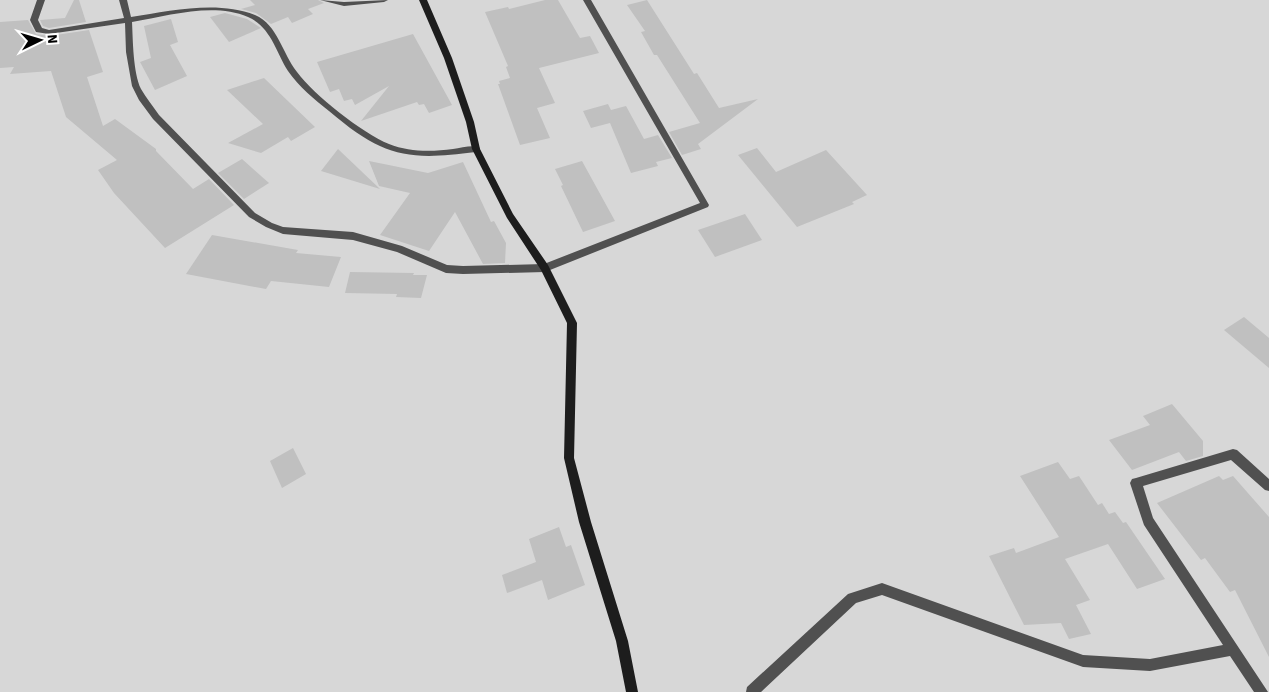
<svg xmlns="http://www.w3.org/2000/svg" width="1269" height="692" font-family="'Source Sans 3',sans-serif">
	<rect width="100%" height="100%" fill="#fff"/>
	<rect fill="#d7d7d7" x="0" y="0" width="1269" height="692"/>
	<g fill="#c0c0c0">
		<polygon points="74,0 79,0 86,22 49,28 43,26 40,20 65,18"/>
		<polygon points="250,0 318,0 324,3 308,9 313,14 292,23 288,17 271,24 256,13 241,9 255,5"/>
		<polygon points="545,0 558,0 580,38 590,36 599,53 539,68 555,103 537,108 550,138 520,145 498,84 500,84 499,81 510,78 506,67 508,66 485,12 508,7 509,9"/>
		<polygon points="647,0 694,74 697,73 719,108 758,99 698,144 701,149 682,155 669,132 700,123 657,55 654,55 641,32 645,31 627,5"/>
		<polygon points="225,13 247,19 261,28 229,42 210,17"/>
		<polygon points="171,19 178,42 170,45 187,76 155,90 140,62 151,58 144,26"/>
		<polygon points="28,20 36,34 49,36 89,30 103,72 87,77 103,126 115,119 156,149 156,151 193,189 209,179 234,205 165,248 114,193 98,170 117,160 66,117 51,71 10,74 14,67 0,68 0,22"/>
		<polygon points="413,34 452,105 429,113 424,104 419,105 417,102 361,121 389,86 355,105 352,99 344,101 339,89 330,92 317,62"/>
		<polygon points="264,78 315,127 291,141 288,137 261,153 228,143 263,124 227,90"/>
		<polygon points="608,104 611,110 626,106 644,139 658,135 672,158 656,162 658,166 631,173 610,123 591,128 583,111"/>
		<polygon points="757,148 776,172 826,150 867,195 852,202 854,204 797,227 738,155"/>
		<polygon points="338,149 380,189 321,171"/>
		<polygon points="242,159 269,183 244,199 218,173"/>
		<polygon points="369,161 428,173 463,162 491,222 494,221 506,243 505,263 483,264 455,212 429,251 380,235 410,193 379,186"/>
		<polygon points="582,161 615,221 583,232 561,186 563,185 555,169"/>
		<polygon points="745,214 762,240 715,257 698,230"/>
		<polygon points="212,235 298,250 296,253 341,257 329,287 271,281 266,289 186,274"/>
		<polygon points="350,272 414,273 413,275 427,275 421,298 396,297 397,294 345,293"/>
		<polygon points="1244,317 1269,338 1269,368 1224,330"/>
		<polygon points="1172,404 1203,441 1203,456 1186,461 1179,452 1132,470 1109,440 1150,425 1143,416"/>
		<polygon points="293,448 306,474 282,488 270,461"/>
		<polygon points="1058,462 1070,479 1079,476 1098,505 1102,503 1109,514 1115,512 1123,523 1126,522 1165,579 1137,589 1108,544 1065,559 1090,600 1076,605 1091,634 1069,639 1061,623 1024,625 989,556 1014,548 1016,553 1059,537 1020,476"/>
		<polygon points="1219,476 1223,480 1233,476 1269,517 1269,657 1235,590 1230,592 1205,558 1201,560 1157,503"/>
		<polygon points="559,527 566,547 571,545 585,585 548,600 542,580 507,593 502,575 536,562 529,539"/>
	</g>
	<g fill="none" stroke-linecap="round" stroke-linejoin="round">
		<g fill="#505050" fill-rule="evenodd">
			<path d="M37,0h8l-7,20 4,8 7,2 75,-12 -5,-18h8l4,17c39,-6 86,-17 124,-2 23,10 27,38 42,57 17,23 65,61 92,72 20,8 42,8 64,5 8,-1 18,-4 26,-2l1,2 -4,3c-69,9 -93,5 -147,-41 -15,-12 -30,-24 -41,-40 -12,-19 -17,-44 -40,-54 -35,-15 -80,-1 -116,5 1,19 1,50 9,67 5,9 12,17 18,26l96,98 17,10 11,4 70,5 49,14 45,19 16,1 81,-2 156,-61 -117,-203h8l118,205 -1,2 -163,65 -82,2 -17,-1 -49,-21 -44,-12 -70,-6 -17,-7 -17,-10 -96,-98 -14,-19 -7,-14 -6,-34 -1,-29 -76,11 -13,-2 -6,-12z"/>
			<polygon points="320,0 344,2 388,0 384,2 344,6"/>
			<polygon points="1233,449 1237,450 1269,479 1269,491 1265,490 1231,460 1143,486 1153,518 1268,692 1254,692 1230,656 1150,671 1083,667 882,595 856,603 761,692 746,692 747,687 848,594 882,583 1083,655 1150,659 1223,645 1144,525 1130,483 1132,479 1136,478"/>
		</g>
		<polygon fill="#1d1d1d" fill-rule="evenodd" points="419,0 427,0 452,58 474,122 480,149 513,214 548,265 577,323 574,458 591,522 628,641 638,692 626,692 616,641 579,522 564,458 567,323 541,270 507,218 472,149 466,122 444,58"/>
	</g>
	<g transform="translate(40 40) rotate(85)" stroke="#ffffff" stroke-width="4" paint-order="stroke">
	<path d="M0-4L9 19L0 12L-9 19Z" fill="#000000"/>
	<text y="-8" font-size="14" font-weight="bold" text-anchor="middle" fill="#000000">N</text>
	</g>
</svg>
